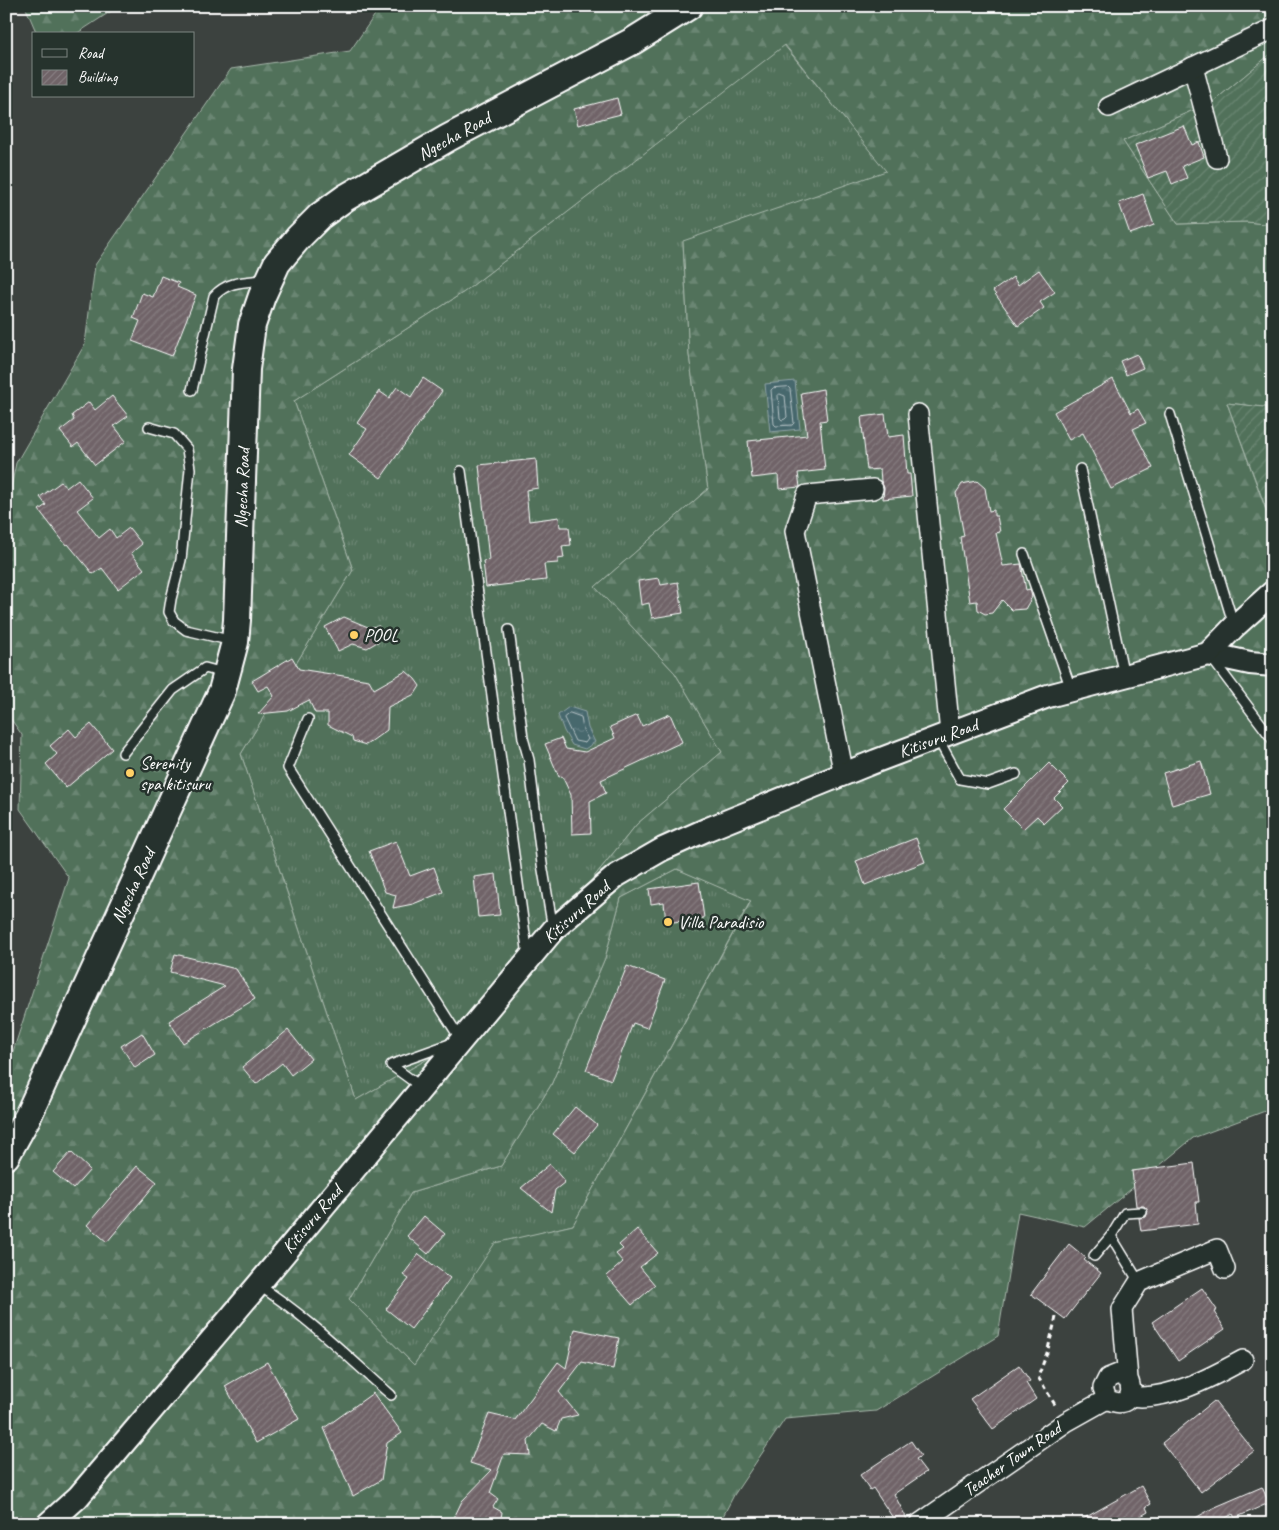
<svg xmlns="http://www.w3.org/2000/svg" width="1279" height="1530" font-family="Caveat,sans-serif">
	<defs>
		<pattern id="grass-tufts" width="24" height="20" patternUnits="userSpaceOnUse" patternTransform="scale(1.25)"><rect width="24" height="20" fill="#51715a"/><path d="M3 7l-1-3M5 7V3M7 7l1-3M15 17l-1-3M17 17v-4M19 17l1-3" fill="none" stroke="#6b8673"/></pattern>
		<pattern id="forest-firs" width="22" height="20" patternUnits="userSpaceOnUse" patternTransform="scale(1.25)"><rect width="22" height="20" fill="#51715a"/><path d="M5 1l3.5 6h-7zM16 11l3.5 6h-7z" fill="#6b8673"/></pattern>
		<pattern id="garden-furrows" width="10" height="10" patternUnits="userSpaceOnUse" patternTransform="scale(1.25)"><rect width="10" height="10" fill="#51715a"/><path d="M-1 1l2-2M0 10L10 0M9 11l2-2" fill="none" stroke="#6b8673"/></pattern>
		<pattern id="water-ripples" width="26" height="14" patternUnits="userSpaceOnUse" patternTransform="scale(1.25)"><rect width="26" height="14" fill="#46676d"/><path d="M2 4q2-2 4 0t4 0M15 11q2-2 4 0t4 0" fill="none" stroke="#627e83"/></pattern>
		<pattern id="building-hatch" width="6" height="6" patternUnits="userSpaceOnUse" patternTransform="scale(1.25)"><rect width="6" height="6" fill="#706468"/><path d="M-1 1l2-2M0 6l6-6M5 7l2-2" fill="none" stroke="#857b7f"/></pattern>
	</defs>
	<rect width="100%" height="100%" fill="#3c423f"/>
	<filter id="ink" filterUnits="userSpaceOnUse"><feTurbulence type="fractalNoise" baseFrequency=".02" numOctaves="2"/><feDisplacementMap in="SourceGraphic" scale="10" xChannelSelector="R" yChannelSelector="G"/><feConvolveMatrix kernelMatrix="1 2 1 2 8 2 1 2 1" color-interpolation-filters="sRGB"/></filter>
	<g filter="url(#ink)">
		<g fill="url(#grass-tufts)" stroke="#a8b8ac">
			<polygon points="784,45 887,171 683,242 689,355 708,489 595,587 675,673 722,752 637,824 461,1040 356,1100 241,754 353,570 294,401 464,292"/>
			<polygon points="677,869 751,900 573,1225 495,1244 414,1365 349,1299 411,1193 501,1166 551,1085 605,958 621,898"/>
		</g>
		<g fill="url(#forest-firs)" stroke="#a8b8ac" fill-rule="evenodd">
			<polygon points="25,6 119,6 76,34 37,34"/>
			<path d="M381,6h884l8,3v43l-59,49 -91,40 55,83 69,-2 26,3v183l-46,-5 40,110 6,1v594l-80,30 -108,89 -67,-15 -20,124 -122,75 -91,8 -51,76 -15,29h-713v-455l3,-5 60,-186 -49,-69 2,-74 -16,-23v-200l10,-49 69,-119 10,-79 136,-196 119,-18zM785,45l101,126 -203,70 6,114 19,134 -113,98 80,86 47,79 -85,72 -176,216 -105,60 -115,-346 112,-184 -59,-169 170,-109zM677,869l74,32 -178,324 -78,18 -81,122 -65,-66 62,-106 90,-27 50,-81 54,-127 16,-60z"/>
		</g>
		<g fill="url(#garden-furrows)" stroke="#a8b8ac">
			<polygon points="1273,52 1273,225 1247,222 1178,224 1123,141 1214,101"/>
			<polygon points="1227,403 1273,408 1273,514 1268,514"/>
		</g>
		<g fill="url(#water-ripples)" stroke="#90a4a7">
			<polygon points="795,381 800,429 770,432 765,384"/>
			<polygon points="569,707 585,712 588,728 595,742 585,749 572,745 564,731 558,715"/>
		</g>
		<g fill="none" stroke-linecap="round" stroke-linejoin="round">
			<g stroke="#b5c2c5" stroke-width="1">
				<polygon points="788,387 790,389 794,423 792,425 776,426 774,424 771,390 773,388"/>
				<polygon points="780,394 785,396 787,417 785,419 782,420 780,418 778,396"/>
				<polygon points="570,713 581,717 583,730 588,739 585,743 575,741 564,718"/>
			</g>
		</g>
		<g fill="url(#building-hatch)" stroke="#fff">
			<polygon points="617,98 621,114 578,125 574,109"/>
			<polygon points="1184,126 1192,145 1199,142 1204,157 1182,166 1187,178 1172,184 1167,171 1148,178 1135,145"/>
			<polygon points="1143,194 1154,225 1130,234 1119,203"/>
			<polygon points="1039,270 1055,292 1040,302 1044,308 1018,326 993,291 1013,277 1018,285"/>
			<polygon points="161,276 179,283 177,287 196,295 172,356 132,341 140,321 133,318 142,293 153,297"/>
			<polygon points="1137,354 1143,368 1126,375 1120,361"/>
			<polygon points="423,378 442,391 381,478 349,455 367,429 357,423 379,391 389,398 397,387 411,397"/>
			<polygon points="1113,379 1131,413 1138,409 1146,423 1133,429 1153,468 1111,489 1083,433 1069,440 1054,412"/>
			<polygon points="823,389 827,420 820,421 825,470 798,473 800,487 779,489 778,475 752,478 748,441 807,435 801,393"/>
			<polygon points="112,396 128,416 114,426 126,441 95,465 78,443 73,447 60,431 74,420 72,415 89,402 95,410"/>
			<polygon points="885,414 888,437 904,435 907,474 910,474 912,496 883,499 884,488 881,481 880,469 867,470 861,417"/>
			<polygon points="536,459 538,488 526,490 529,521 559,517 560,527 569,527 571,545 562,546 564,558 558,559 558,563 544,564 546,580 486,587 483,561 489,560 479,465"/>
			<polygon points="78,479 93,498 77,510 99,538 110,529 116,538 129,528 142,544 131,553 144,569 118,589 102,568 93,574 68,544 66,545 39,510 46,505 40,497 61,482 66,488"/>
			<polygon points="977,481 985,488 989,511 994,510 994,516 997,516 1000,532 996,533 1003,566 1021,564 1026,590 1030,589 1032,597 1025,609 1012,610 1002,600 992,613 985,614 978,610 977,601 970,602 960,537 964,536 956,493 962,484"/>
			<polygon points="659,578 661,585 678,582 683,613 652,618 649,603 641,605 638,581"/>
			<polygon points="344,617 368,627 379,626 379,641 367,648 353,644 338,651 325,627"/>
			<polygon points="292,657 299,669 369,680 374,689 406,671 415,679 420,686 415,694 388,707 387,730 366,745 353,741 352,737 328,725 328,713 315,713 309,700 288,711 258,714 274,696 268,686 258,691 252,681"/>
			<polygon points="670,714 682,742 601,780 606,793 590,801 591,833 572,834 571,795 562,776 559,777 545,744 561,738 566,749 585,752 615,738 610,727 637,715 642,726"/>
			<polygon points="91,724 112,749 66,788 46,764 57,754 50,746 69,729 76,737"/>
			<polygon points="1201,761 1210,794 1172,805 1163,773"/>
			<polygon points="1049,763 1069,783 1054,798 1062,806 1044,823 1037,816 1023,829 1003,809"/>
			<polygon points="916,838 925,862 865,885 856,861"/>
			<polygon points="396,841 410,876 434,867 443,892 413,904 393,908 396,895 385,892 369,851"/>
			<polygon points="496,874 500,915 478,917 474,877"/>
			<polygon points="699,882 704,918 666,923 664,902 651,904 649,889"/>
			<polygon points="175,954 236,969 255,999 183,1043 169,1021 225,986 170,972"/>
			<polygon points="627,966 665,980 647,1028 633,1023 611,1080 586,1070"/>
			<polygon points="288,1030 311,1059 291,1075 282,1063 256,1084 242,1067"/>
			<polygon points="142,1033 155,1055 135,1068 121,1046"/>
			<polygon points="575,1107 597,1125 575,1152 553,1134"/>
			<polygon points="71,1152 90,1170 73,1189 53,1172"/>
			<polygon points="1194,1163 1199,1202 1196,1202 1198,1224 1141,1231 1139,1218 1146,1217 1148,1211 1144,1206 1136,1206 1132,1171"/>
			<polygon points="550,1164 565,1182 555,1190 551,1212 521,1188"/>
			<polygon points="137,1166 157,1182 107,1242 87,1225"/>
			<polygon points="424,1216 445,1234 428,1254 407,1236"/>
			<polygon points="637,1229 658,1253 640,1267 655,1285 632,1305 607,1276 623,1262 616,1254 623,1249 619,1245"/>
			<polygon points="1069,1244 1086,1258 1084,1260 1101,1273 1065,1319 1031,1294"/>
			<polygon points="419,1254 450,1278 411,1329 386,1309 409,1279 403,1275"/>
			<polygon points="1202,1288 1217,1310 1214,1312 1225,1329 1178,1361 1152,1322"/>
			<polygon points="575,1329 619,1338 613,1369 582,1362 559,1392 578,1415 561,1419 556,1431 542,1424 528,1441 530,1455 504,1454 490,1493 498,1499 493,1507 502,1512 500,1524 451,1524 462,1501 492,1470 470,1463 489,1414 515,1420 558,1362 566,1368"/>
			<polygon points="267,1362 299,1419 256,1443 225,1386"/>
			<polygon points="1019,1365 1030,1381 1026,1383 1036,1399 993,1429 970,1399"/>
			<polygon points="373,1393 402,1433 387,1443 381,1480 353,1496 324,1428"/>
			<polygon points="1214,1401 1254,1451 1201,1492 1162,1443"/>
			<polygon points="911,1441 921,1456 916,1459 926,1472 894,1494 907,1519 897,1524 873,1488 870,1490 860,1475"/>
			<polygon points="1141,1486 1151,1504 1146,1507 1148,1512 1136,1519 1138,1524 1074,1524"/>
			<polygon points="1262,1487 1269,1503 1235,1518 1233,1514 1215,1524 1185,1524 1213,1508"/>
		</g>
		<g fill="none" stroke-linecap="round" stroke-linejoin="round">
			<g stroke="#fff" stroke-width="12">
				<g id="service">
					<path d="M192,390l22,-94c14,-15 30,-14 50,-16"/>
					<polyline points="1170,414 1234,626"/>
					<polyline points="149,427 174,434 187,449 190,469 181,560 171,599 169,612 174,621 186,630 233,641"/>
					<polyline points="1080,469 1124,676"/>
					<polyline points="461,471 528,956"/>
					<polyline points="1024,554 1071,689"/>
					<polyline points="509,630 523,738 529,760 542,864 553,929"/>
					<polyline points="1213,660 1273,740"/>
					<polyline points="308,719 288,768 461,1040 391,1065 421,1087"/>
					<polyline points="938,739 960,779 988,784 1016,774"/>
					<polyline points="123,753 173,690 205,668 224,673"/>
					<polyline points="1094,1256 1111,1236"/>
					<polyline points="1139,1282 1111,1236 1125,1213 1142,1212"/>
					<path d="M258,1285c49,31 90,72 133,110"/>
				</g>
			</g>
			<g stroke="#fff" stroke-width="22">
				<g id="minor">
					<polyline points="1193,67 1217,158"/>
					<polyline points="1109,107 1273,29"/>
					<polyline points="918,414 950,733"/>
					<polyline points="844,775 795,531 807,495 873,489"/>
					<path d="M1128,1379l-10,-5 -10,4 -5,10 4,11c18,10 29,-2 21,-20l-6,-70 17,-27 78,-33 8,20"/>
					<path d="M1130,1396c36,6 82,-19 113,-36"/>
					<polyline points="919,1524 1066,1422 1107,1399"/>
				</g>
			</g>
			<g stroke="#fff" stroke-width="26">
				<g id="tertiary">
					<polyline points="1208,654 1250,663 1273,665"/>
					<polyline points="48,1524 78,1497 258,1285 554,929 616,876 663,849 708,829 876,761 1048,696 1208,654 1234,627 1273,592"/>
				</g>
			</g>
			<g stroke="#fff" stroke-width="30">
				<polyline id="secondary" points="6,1156 28,1116 222,691 235,642 237,620 246,369 252,325 262,296 277,263 299,237 320,216 345,198 448,138 633,41 689,6"/>
			</g>
			<polyline stroke="#fff" stroke-width="3" stroke-dasharray="5 4" stroke-linecap="butt" points="1056,1317 1047,1353 1038,1377 1057,1408"/>
			<use href="#service" stroke="#26332d" stroke-width="9"/>
			<use href="#minor" stroke="#26332d" stroke-width="19"/>
			<use href="#tertiary" stroke="#26332d" stroke-width="22"/>
			<use href="#secondary" stroke="#26332d" stroke-width="26"/>
		</g>
	</g>
	<g fill="#ffd166" stroke="#26332d" stroke-width="2">
		<circle cx="354" cy="635" r="5"/>
		<circle cx="130" cy="773" r="5"/>
		<circle cx="668" cy="922" r="5"/>
	</g>
	<g text-anchor="middle" dominant-baseline="central" stroke-width="5" stroke-linejoin="round" paint-order="stroke">
		<g font-size="18" fill="#fff" stroke="#26332d">
			<text transform="translate(454 136) rotate(-29)">Ngecha Road</text>
			<text transform="translate(242 488) rotate(-88)">Ngecha Road</text>
			<text transform="translate(938 738) rotate(-20)">Kitisuru Road</text>
			<text transform="translate(133 886) rotate(-65)">Ngecha Road</text>
			<text transform="translate(576 912) rotate(-42)">Kitisuru Road</text>
			<text transform="translate(312 1219) rotate(-50)">Kitisuru Road</text>
			<text transform="translate(1012 1459) rotate(-35)">Teacher Town Road</text>
		</g>
		<g font-size="18" fill="#fff" stroke="#26332d" text-anchor="start">
			<text x="364" y="635">POOL</text>
			<text x="140" y="763">Serenity<tspan x="140" dy="21">spa kitisuru</tspan></text>
			<text x="678" y="922">Villa Paradisio</text>
		</g>
	</g>
	<rect width="1279" height="1530" fill="none" stroke="#26332d" stroke-width="25"/>
	<rect x="12" y="12" width="1254" height="1505" fill="none" stroke="#fff" stroke-width="2" filter="url(#ink)"/>
	<rect x="32" y="32" width="162" height="65" fill="#26332d" stroke="#7d8581"/>
	<rect x="42" y="49" width="25" height="8" fill="#26332d" stroke="#7d8581"/>
	<text x="78" y="58" font-size="15" fill="#ffffff">Road</text>
	<rect x="42" y="70" width="25" height="15" fill="url(#building-hatch)" stroke="#7d8581"/>
	<text x="78" y="82" font-size="15" fill="#ffffff">Building</text>
</svg>
